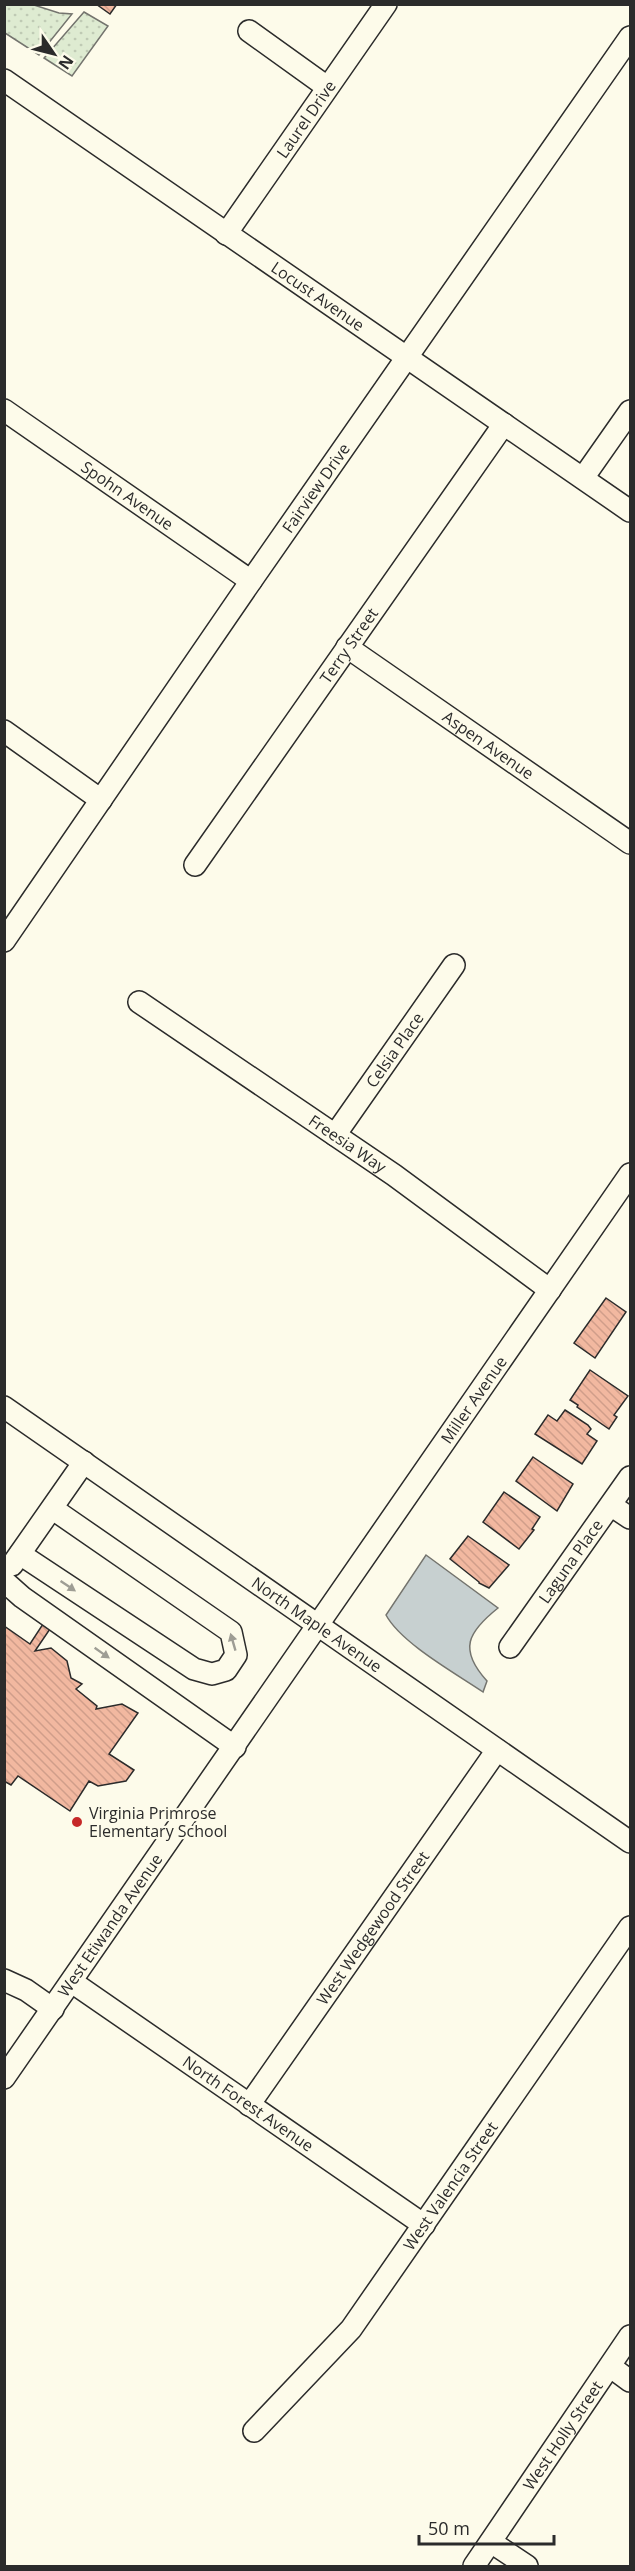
<svg xmlns="http://www.w3.org/2000/svg" width="635" height="2571" font-family="'Open Sans',sans-serif">
	<defs>
		<pattern id="grass-dots" width="8" height="8" patternUnits="userSpaceOnUse" patternTransform="scale(1.5)"><rect width="8" height="8" fill="#deebd1"/><path d="M2 2h.1M6 6h.1" fill="none" stroke="#bfcab4" stroke-width="1.8" stroke-linecap="round"/></pattern>
		<pattern id="building-back-hatch" width="6" height="6" patternUnits="userSpaceOnUse" patternTransform="scale(1.5)"><rect width="6" height="6" fill="#f2b8a0"/><path d="M-1 5l2 2M0 0l6 6M5-1l2 2" fill="none" stroke="#d09e8a"/></pattern>
	</defs>
	<rect width="100%" height="100%" fill="#fdfbea"/>
	<g fill="url(#grass-dots)" stroke="#74746e" stroke-width="1.5">
		<polygon points="4,5 34,5 59,13 72,14 39,55 5,33"/>
		<polygon points="84,12 108,26 72,76 44,58"/>
	</g>
	<path fill="#c7d0d0" stroke="#74746e" stroke-width="1.5" d="M426,1555l72,53c-30,24 -40,41 -11,73l-4,11c-28,-19 -82,-49 -97,-77z"/>
	<g fill="url(#building-back-hatch)" stroke="#2b2b2b" stroke-width="1.5">
		<polygon points="96,4 117,4 110,14"/>
		<polygon points="606,1298 626,1312 595,1358 574,1343"/>
		<polygon points="590,1370 628,1396 614,1415 617,1417 609,1429 577,1407 578,1405 570,1400"/>
		<polygon points="565,1410 588,1425 591,1429 587,1434 597,1441 582,1464 535,1434 548,1415 557,1421"/>
		<polygon points="533,1457 573,1484 557,1511 516,1481"/>
		<polygon points="504,1492 540,1517 532,1529 534,1530 519,1549 483,1522"/>
		<polygon points="468,1536 509,1565 489,1588 479,1583 479,1582 450,1559"/>
		<polygon points="43,1624 50,1629 35,1651 51,1648 67,1661 71,1678 82,1684 76,1689 97,1706 96,1709 122,1704 138,1713 109,1754 134,1770 126,1781 98,1786 89,1781 70,1811 18,1776 11,1785 4,1781 4,1626 30,1644"/>
	</g>
	<g fill="none" stroke-linecap="round" stroke-linejoin="round">
		<g stroke="#2b2b2b" stroke-width="24">
			<g id="minor">
				<polyline points="249,31 327,87"/>
				<path id="s1" d="M4,80l626,431"/>
				<path id="s2" d="M226,234l160,-230"/>
				<path id="s3" d="M4,410l247,171"/>
				<polyline points="583,478 630,411"/>
				<path id="s4" d="M347,647l283,196"/>
				<polyline points="4,731 101,800"/>
				<path id="s5" d="M195,865l309,-441"/>
				<path id="s6" d="M4,941l247,-360 379,-544"/>
				<path id="s7" d="M139,1002l255,173 156,115"/>
				<path id="s8" d="M335,1135l119,-170"/>
				<path id="s9" d="M4,1407l626,435"/>
				<polyline points="612,1506 630,1518"/>
				<polyline points="20,1554 194,1669 212,1674 226,1670 236,1655 231,1632 53,1509"/>
				<polyline points="12,1565 84,1462"/>
				<polyline points="4,1581 22,1597 235,1747"/>
				<path id="s10" d="M510,1647l120,-170"/>
				<polyline points="4,1980 26,1990 53,2009"/>
				<path id="s11" d="M72,1982l352,243"/>
				<path id="s12" d="M4,2078l626,-904"/>
				<path id="s13" d="M249,2105l248,-355"/>
				<polyline points="611,2367 630,2381"/>
				<path id="s14" d="M254,2431l97,-102 279,-402"/>
				<polyline points="491,2542 527,2566"/>
				<path id="s15" d="M474,2566l156,-230"/>
			</g>
		</g>
		<use href="#minor" stroke="#fdfbea" stroke-width="21"/>
	</g>
	<defs><path id="oneway-solid" d="M-6-.8H1V-3.2L6.5 0L1 3.2V.8H-6Z" transform="scale(1.5)"/></defs>
	<g fill="#9e9d94">
		<use href="#oneway-solid" transform="translate(68 1586) rotate(34)"/>
		<use href="#oneway-solid" transform="translate(233 1642) rotate(-106)"/>
		<use href="#oneway-solid" transform="translate(102 1653) rotate(35)"/>
	</g>
	<circle fill="#c62828" stroke="#fdfbea" stroke-width="2" cx="77" cy="1822" r="6"/>
	<g text-anchor="middle" dominant-baseline="central" stroke-width="4.5" stroke-linejoin="round" paint-order="stroke">
		<g font-size="16" fill="#2b2b2b" stroke="#fdfbea">
			<text stroke="none"><textPath href="#s2" startOffset="140">Laurel Drive</textPath></text>
			<text stroke="none"><textPath href="#s1" startOffset="381">Locust Avenue</textPath></text>
			<text stroke="none"><textPath href="#s6" startOffset="550">Fairview Drive</textPath></text>
			<text stroke="none"><textPath href="#s3" startOffset="150">Spohn Avenue</textPath></text>
			<text stroke="none"><textPath href="#s5" startOffset="268">Terry Street</textPath></text>
			<text stroke="none"><textPath href="#s4" startOffset="172">Aspen Avenue</textPath></text>
			<text stroke="none"><textPath href="#s8" startOffset="104">Celsia Place</textPath></text>
			<text stroke="none"><textPath href="#s7" startOffset="252">Freesia Way</textPath></text>
			<text stroke="none"><textPath href="#s12" startOffset="825">Miller Avenue</textPath></text>
			<text stroke="none"><textPath href="#s10" startOffset="105">Laguna Place</textPath></text>
			<text stroke="none"><textPath href="#s9" startOffset="381">North Maple Avenue</textPath></text>
			<text stroke="none"><textPath href="#s12" startOffset="186">West Etiwanda Avenue</textPath></text>
			<text stroke="none"><textPath href="#s13" startOffset="216">West Wedgewood Street</textPath></text>
			<text stroke="none"><textPath href="#s11" startOffset="214">North Forest Avenue</textPath></text>
			<text stroke="none"><textPath href="#s14" startOffset="315">West Valencia Street</textPath></text>
			<text stroke="none"><textPath href="#s15" startOffset="158">West Holly Street</textPath></text>
		</g>
		<g font-size="16" fill="#2b2b2b" stroke="#fdfbea" text-anchor="start">
			<text x="89" y="1813">Virginia Primrose<tspan x="89" dy="18">Elementary School</tspan></text>
		</g>
	</g>
	<rect width="635" height="2571" fill="none" stroke="#2b2b2b" stroke-width="12"/>
	<g transform="translate(54 54) rotate(125)" stroke="#fdfbea" stroke-width="4.5" paint-order="stroke">
	<path d="M0-4.5L10 22L0 15L-10 22Z" fill="#2b2b2b"/>
	<text y="-9" font-size="16" font-weight="bold" text-anchor="middle" fill="#2b2b2b">N</text>
	</g>
	<path d="M419 2535v9h135v-9" fill="none" stroke="#2b2b2b" stroke-width="3"/>
	<text x="428" y="2535" font-size="18" fill="#2b2b2b" stroke="#fdfbea" stroke-width="4.5" paint-order="stroke">50 m</text>
</svg>
